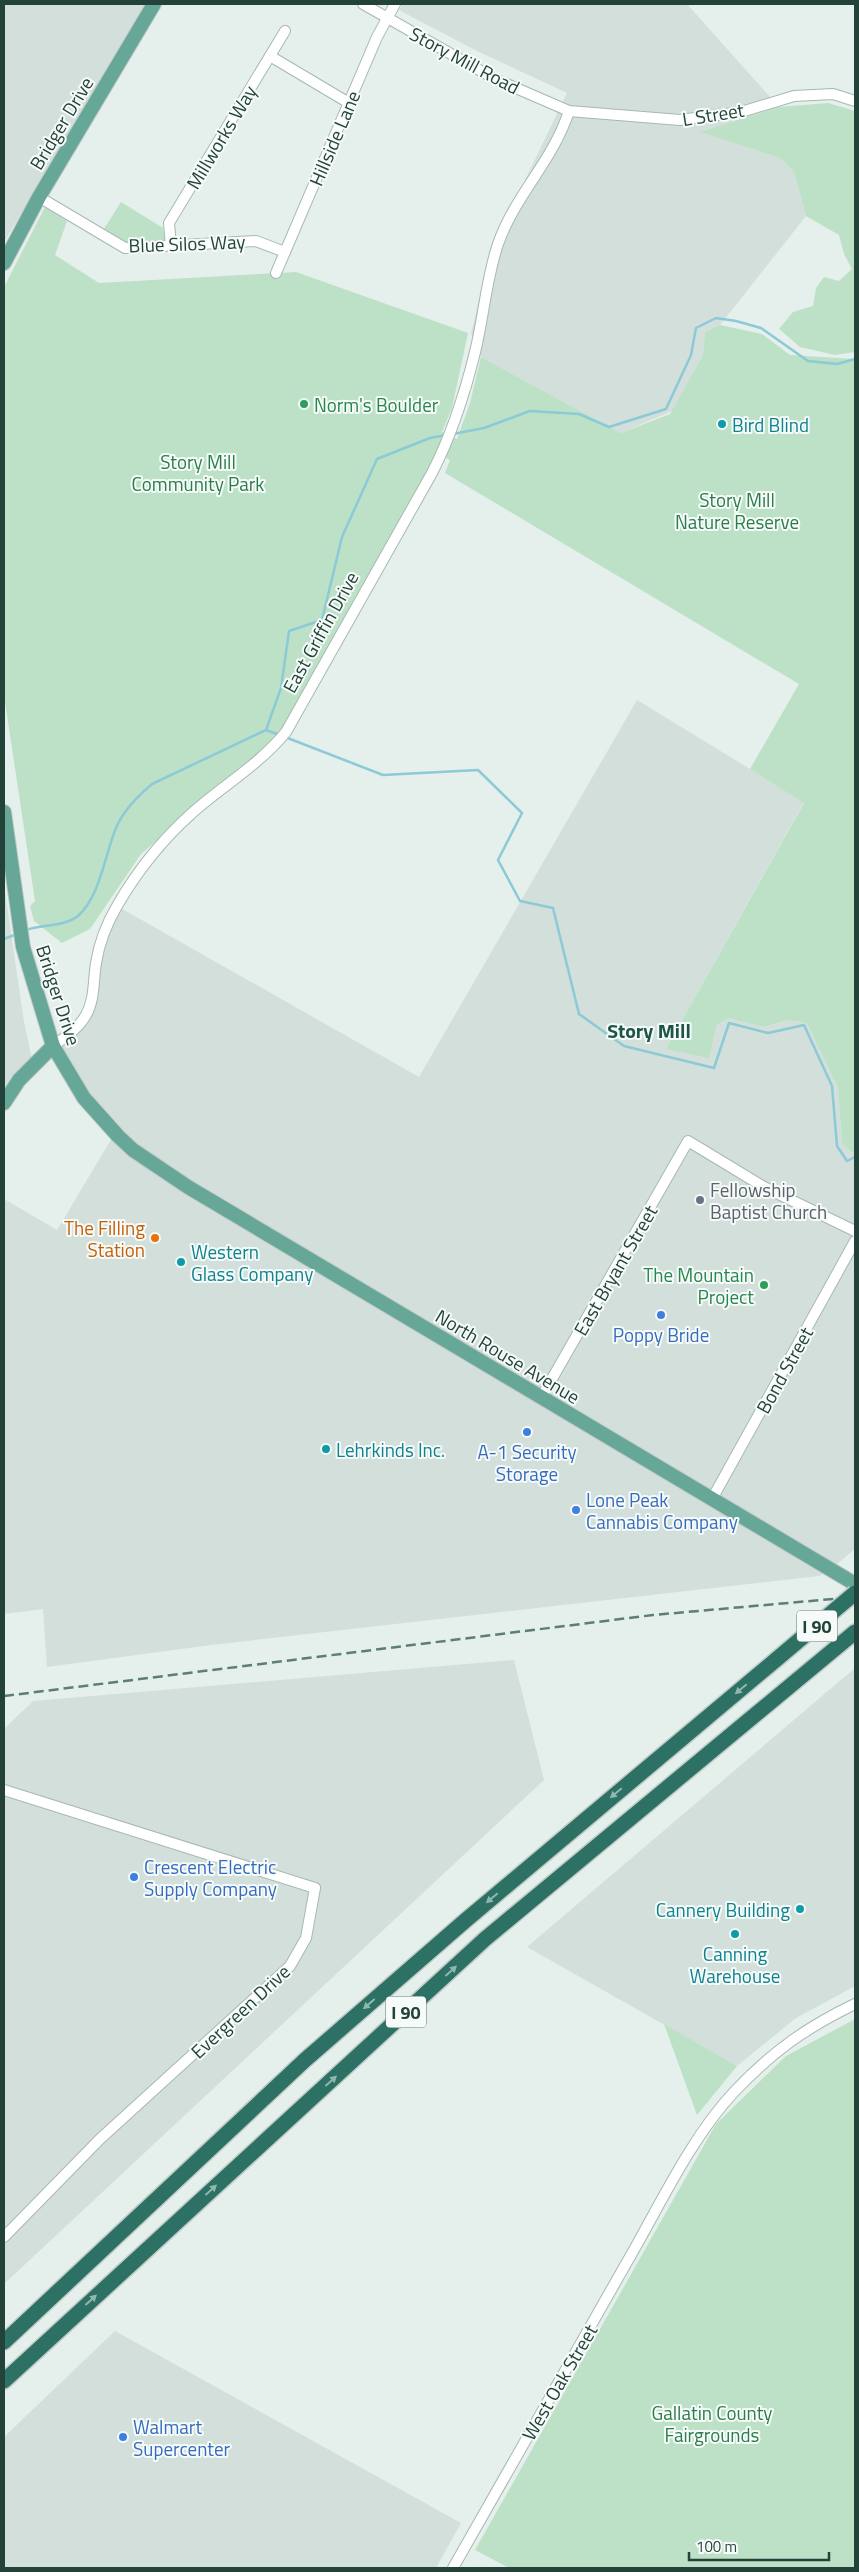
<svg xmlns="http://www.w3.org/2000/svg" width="859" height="2572" font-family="'Titillium Web',sans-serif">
	<rect width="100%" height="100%" fill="#e5efeb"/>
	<g fill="#d3dfda">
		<polygon points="4,4 146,4 4,242"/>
		<polygon points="403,4 687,4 779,107 701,132 780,158 794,172 806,216 720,325 705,332 703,355 672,411 621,433 481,357 471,334 490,253 567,93 475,50 399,10"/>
		<polygon points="637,700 804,802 666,1049 716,1026 728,1018 763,1027 788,1020 807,1023 838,1088 842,1144 853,1153 855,1152 855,1549 831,1569 819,1576 211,1645 47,1667 43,1609 4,1614 4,1199 57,1230 115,1133 53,1046 86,1015 96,964 117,906 419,1077"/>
		<polygon points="4,885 24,1022 33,1064 10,1092 4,1089"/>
		<polygon points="514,1660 544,1780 4,2284 4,1729 33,1701"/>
		<polygon points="855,1668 855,1986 796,2018 737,2066 527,1947"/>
		<polygon points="115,2331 461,2523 436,2568 4,2568 4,2437"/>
	</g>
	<g fill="#bde1c7">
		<polygon points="828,103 855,111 855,352 835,355 800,347 779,329 793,312 813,306 816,288 824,277 839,281 852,269 844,254 839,235 806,216 794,172 780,158 700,132 779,107"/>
		<polygon points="121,202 163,228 165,240 126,242 104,229"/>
		<polygon points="45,207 67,221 55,255 99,283 296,272 468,333 452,408 442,432 457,439 470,403 481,357 621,433 670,414 703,355 705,332 720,325 762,334 790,355 855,359 855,1152 853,1153 842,1144 838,1088 807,1023 788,1020 763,1027 728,1018 716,1026 709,1058 666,1049 804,803 750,769 799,684 445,473 450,460 437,453 285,725 269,745 141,854 90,929 62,943 34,921 30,906 35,901 4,695 4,287"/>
		<polygon points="855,2019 855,2568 509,2568 475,2550 716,2124 786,2056"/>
		<polygon points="664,2024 737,2066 697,2115"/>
	</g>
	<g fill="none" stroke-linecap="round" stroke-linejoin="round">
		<g stroke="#8bcad6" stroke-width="2.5">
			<polyline points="453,434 484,428 530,411 579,414 609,427 666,409 691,355 696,328 716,318 736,321 761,328 808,361 837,364 855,359"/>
			<polyline points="266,730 280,735"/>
			<polyline points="285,737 383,775 478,770 522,813 498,860 520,901 553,908 579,1014 624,1046 714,1068 729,1023 768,1033 804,1025 832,1086 837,1146 847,1161 855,1157"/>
			<path d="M26,930c17,-6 38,-3 52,-14 22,-19 27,-62 38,-88 7,-17 23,-33 36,-44l114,-54 15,-42 8,-57 33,-11 20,-83 35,-78 53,-21 16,-3"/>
			<polyline points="4,939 17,934"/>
		</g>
		<g stroke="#a7b8b2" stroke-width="12">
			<g id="minor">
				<polyline points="363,4 495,79 569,111 680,120 741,112 794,96 833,94 855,101"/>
				<polyline points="270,56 349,103"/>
				<polyline points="39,197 125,248 256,241 285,252"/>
				<polyline points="171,246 169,223 285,31"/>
				<polyline points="276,273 377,37 395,4"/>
				<path d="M53,1046c12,-9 25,-17 33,-31 9,-16 7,-34 10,-52 3,-19 11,-40 21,-57 19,-33 45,-66 74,-92 31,-28 68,-49 95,-82l146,-259c19,-37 33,-80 43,-121 9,-36 11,-73 23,-108 17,-49 55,-83 71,-133"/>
				<polyline points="541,1398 688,1141 764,1187 855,1231"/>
				<polyline points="712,1499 855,1241"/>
				<polyline points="4,1790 315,1888 306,1938 290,1966 100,2139 4,2237"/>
				<path d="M453,2568c58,-102 116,-204 174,-306 32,-55 63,-123 107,-170 38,-40 71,-64 121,-88"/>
			</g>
		</g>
		<g stroke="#c1cac8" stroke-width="16">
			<g id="major">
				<polyline points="4,263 39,197 154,4"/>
				<polyline points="4,812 23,947 53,1046 84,1098 118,1136 133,1150 188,1187 855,1584"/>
				<polyline points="4,1103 19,1080 53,1046"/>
			</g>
		</g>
		<g stroke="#c1cac8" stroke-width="18">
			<g id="highway">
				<polyline points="4,2342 305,2060 466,1920 778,1658"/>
				<polyline points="4,2381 485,1939 855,1632"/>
			</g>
		</g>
		<use href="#minor" stroke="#fff" stroke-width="10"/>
		<use href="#major" stroke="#67a797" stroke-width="14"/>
		<use href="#highway" stroke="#2c7164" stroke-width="15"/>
		<polyline stroke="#5d7e75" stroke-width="2.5" stroke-dasharray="10 5" stroke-linecap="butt" points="4,1696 653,1615 855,1597"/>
		<g stroke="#c1cac8" stroke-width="18" stroke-linecap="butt">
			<polyline id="highway-bridge" points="778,1658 855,1593"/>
		</g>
		<use href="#highway-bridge" stroke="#2c7164" stroke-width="15"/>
	</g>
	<defs><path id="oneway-solid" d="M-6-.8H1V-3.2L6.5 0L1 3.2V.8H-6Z" transform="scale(1.25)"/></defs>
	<g fill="#91b6ae">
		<use href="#oneway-solid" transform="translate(741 1689) rotate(140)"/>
		<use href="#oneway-solid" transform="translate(616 1793) rotate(140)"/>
		<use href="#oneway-solid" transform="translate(492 1898) rotate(140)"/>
		<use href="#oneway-solid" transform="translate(451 1971) rotate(-42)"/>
		<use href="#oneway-solid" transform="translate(369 2004) rotate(139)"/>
		<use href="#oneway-solid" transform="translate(331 2081) rotate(-42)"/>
		<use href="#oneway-solid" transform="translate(211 2190) rotate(-42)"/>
		<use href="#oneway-solid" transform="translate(91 2300) rotate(-42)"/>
	</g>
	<g fill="#2e9e5b" stroke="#f6fbf9" stroke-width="2">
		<circle cx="304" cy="404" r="5"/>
		<circle cx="764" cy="1285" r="5"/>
	</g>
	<g fill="#0f9aa8" stroke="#f6fbf9" stroke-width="2">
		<circle cx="722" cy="424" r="5"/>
		<circle cx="181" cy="1262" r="5"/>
		<circle cx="326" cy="1449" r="5"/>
		<circle cx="800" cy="1909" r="5"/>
		<circle cx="735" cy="1934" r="5"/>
	</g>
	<circle fill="#6b7280" stroke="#f6fbf9" stroke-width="2" cx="700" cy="1200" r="5"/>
	<circle fill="#e8710a" stroke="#f6fbf9" stroke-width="2" cx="155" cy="1238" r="5"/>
	<g fill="#3f7fe0" stroke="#f6fbf9" stroke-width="2">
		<circle cx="661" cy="1315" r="5"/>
		<circle cx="527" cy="1432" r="5"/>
		<circle cx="576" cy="1510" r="5"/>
		<circle cx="134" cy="1877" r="5"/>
		<circle cx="123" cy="2437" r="5"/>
	</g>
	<g text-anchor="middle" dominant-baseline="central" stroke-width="4" stroke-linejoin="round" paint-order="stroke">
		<g fill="#f6fbf9" stroke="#627a73" stroke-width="1">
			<rect x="797" y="1610.5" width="40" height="31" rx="4"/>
			<rect x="386" y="1996.5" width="40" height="31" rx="4"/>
		</g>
		<g font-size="18" font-weight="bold" fill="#23433a">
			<text x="817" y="1626">I 90</text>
			<text x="406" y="2012">I 90</text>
		</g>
		<g font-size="19" fill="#23433a" stroke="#f6fbf9">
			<text transform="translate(465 60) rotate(28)">Story Mill Road</text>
			<text transform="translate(713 114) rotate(-9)">L Street</text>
			<text transform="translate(61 123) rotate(-59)">Bridger Drive</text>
			<text transform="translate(221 137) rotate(-59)">Millworks Way</text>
			<text transform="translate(334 138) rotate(-67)">Hillside Lane</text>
			<text transform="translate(187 243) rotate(-2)">Blue Silos Way</text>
			<text transform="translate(320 632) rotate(-61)">East Griffin Drive</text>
			<text transform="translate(59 995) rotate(72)">Bridger Drive</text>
			<text transform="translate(615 1270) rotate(-60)">East Bryant Street</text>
			<text transform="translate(508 1356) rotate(31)">North Rouse Avenue</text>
			<text transform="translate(784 1370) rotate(-61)">Bond Street</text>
			<text transform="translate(240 2011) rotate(-43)">Evergreen Drive</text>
			<text transform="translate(559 2382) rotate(-60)">West Oak Street</text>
		</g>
		<g font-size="19" fill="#27864d" stroke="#f6fbf9" text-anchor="start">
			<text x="314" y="404">Norm's Boulder</text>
			<text x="754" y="1274" text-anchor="end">The Mountain<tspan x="754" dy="22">Project</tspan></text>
		</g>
		<g font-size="19" fill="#0d838f" stroke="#f6fbf9" text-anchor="start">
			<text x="732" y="424">Bird Blind</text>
			<text x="191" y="1251">Western<tspan x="191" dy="22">Glass Company</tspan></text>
			<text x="336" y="1449">Lehrkinds Inc.</text>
			<text x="790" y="1909" text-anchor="end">Cannery Building</text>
			<text x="735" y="1953" text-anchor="middle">Canning<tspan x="735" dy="22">Warehouse</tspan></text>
		</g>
		<g font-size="19" fill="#2a7c4b" stroke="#f6fbf9">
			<text x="198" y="461">Story Mill<tspan x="198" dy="22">Community Park</tspan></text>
			<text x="737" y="499">Story Mill<tspan x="737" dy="22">Nature Reserve</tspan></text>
			<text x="712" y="2412">Gallatin County<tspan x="712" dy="22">Fairgrounds</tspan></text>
		</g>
		<g font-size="19" fill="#5b616d" stroke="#f6fbf9" text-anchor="start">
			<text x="710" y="1189">Fellowship<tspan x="710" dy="22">Baptist Church</tspan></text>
		</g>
		<g font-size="19" fill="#c56008" stroke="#f6fbf9" text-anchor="end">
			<text x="145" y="1227">The Filling<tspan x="145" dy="22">Station</tspan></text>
		</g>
		<g font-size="19" fill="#366cbe" stroke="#f6fbf9" text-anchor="start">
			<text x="661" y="1334" text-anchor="middle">Poppy Bride</text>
			<text x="527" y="1451" text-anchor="middle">A-1 Security<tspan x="527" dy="22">Storage</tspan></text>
			<text x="586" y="1499">Lone Peak<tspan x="586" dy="22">Cannabis Company</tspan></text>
			<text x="144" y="1866">Crescent Electric<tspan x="144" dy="22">Supply Company</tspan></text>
			<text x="133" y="2426">Walmart<tspan x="133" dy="22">Supercenter</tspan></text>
		</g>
		<g font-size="20" font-weight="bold" fill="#1d5649" stroke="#f6fbf9">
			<text x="649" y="1030">Story Mill</text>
		</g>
	</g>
	<rect width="859" height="2572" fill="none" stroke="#23433a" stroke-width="10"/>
	<path d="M689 2552v8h140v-8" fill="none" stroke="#23433a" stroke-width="2.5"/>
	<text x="696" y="2552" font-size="15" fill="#23433a" stroke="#f6fbf9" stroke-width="4" paint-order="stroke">100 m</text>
</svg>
